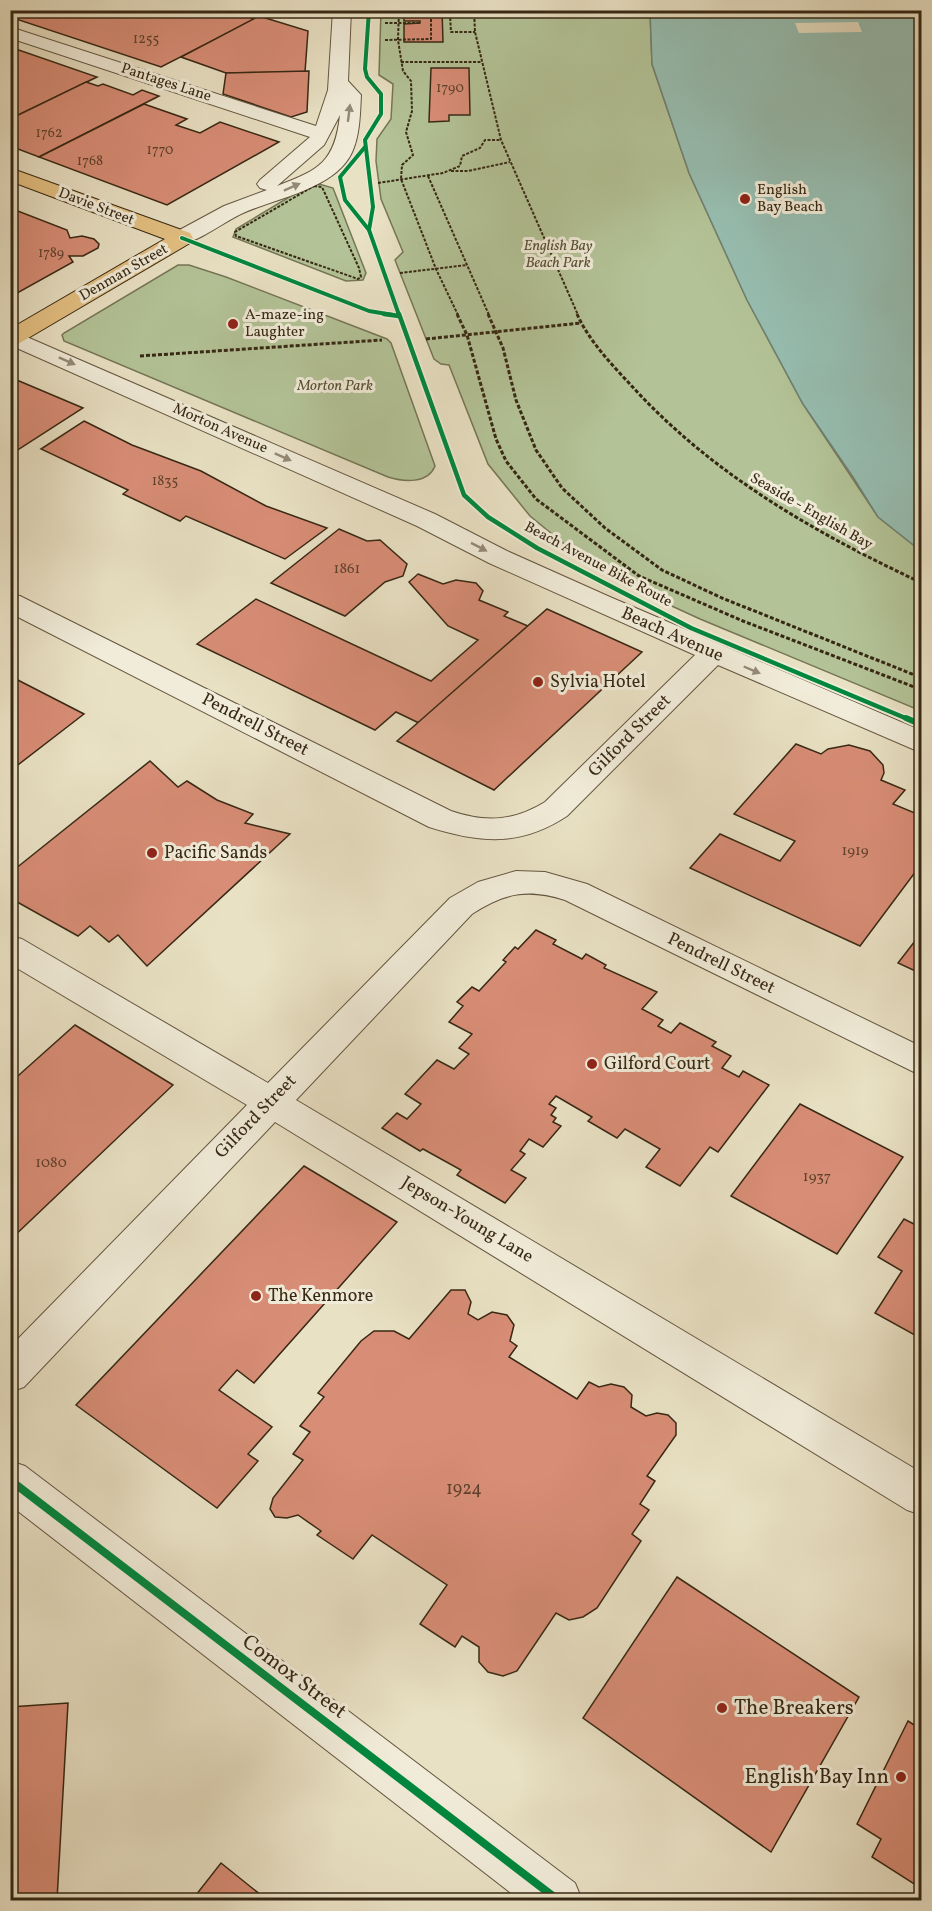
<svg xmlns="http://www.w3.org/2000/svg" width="932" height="1911" font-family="Vollkorn,serif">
	<rect width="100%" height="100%" fill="#e9e1c4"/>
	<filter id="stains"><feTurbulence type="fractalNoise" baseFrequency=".00333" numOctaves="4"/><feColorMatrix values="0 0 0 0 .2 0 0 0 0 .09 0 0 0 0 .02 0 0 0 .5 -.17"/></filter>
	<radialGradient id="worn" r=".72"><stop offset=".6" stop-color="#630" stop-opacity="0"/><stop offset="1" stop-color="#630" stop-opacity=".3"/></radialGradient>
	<g fill="#b3c397" stroke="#757656" stroke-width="1.5">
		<polygon points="381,11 650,11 652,64 689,173 747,300 803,404 878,517 921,551 921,711 700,619 650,596 579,556 530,516 488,464 449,365 441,364 434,359 395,260 403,252 381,199 376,161 377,139 391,119 393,84 379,75"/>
		<polygon points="319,184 333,188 366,273 363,280 346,281 233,237 236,229 306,187"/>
		<path d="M178,265h11l37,12 161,62 4,4 44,123c-7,18 -31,16 -47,11l-324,-136 -2,-6 2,-2z"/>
	</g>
	<polygon fill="#97beb1" stroke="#718272" stroke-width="1.5" points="650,11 921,11 921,551 878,517 853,477 803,404 747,300 689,173 652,64"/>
	<polygon fill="#e9e1c4" points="858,22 862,32 799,33 795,23"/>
	<g fill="#d88d76" stroke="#372814" stroke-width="1.5">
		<polygon points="10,10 226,10 255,19 161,67 10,17"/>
		<polygon points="404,10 442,10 443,42 404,42 404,24 420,23 420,21 404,21"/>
		<polygon points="259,16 308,31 305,72 226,73 181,57"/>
		<polygon points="10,47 97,77 10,119"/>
		<polygon points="431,68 469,68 470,115 449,115 449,121 429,122"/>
		<polygon points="309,71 307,112 291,117 223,94 226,73"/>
		<polygon points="86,82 98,86 103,84 133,95 142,90 159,96 39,157 10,146 10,119"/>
		<polygon points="144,104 187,119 176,125 200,133 220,122 279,142 167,205 39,157"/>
		<polygon points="10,208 67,230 70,238 82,236 94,239 99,244 98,248 83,256 69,256 73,262 10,297"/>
		<polygon points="12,378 83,408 10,455 10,379"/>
		<polygon points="84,421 132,445 201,471 266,506 327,528 285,559 186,516 180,521 123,494 128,490 41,449"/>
		<polygon points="339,529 367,541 380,540 407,564 403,576 385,582 345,616 271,583"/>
		<polygon points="418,574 443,584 456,580 476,583 483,591 479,600 508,612 504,616 528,626 419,723 396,712 375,730 197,644 256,599 431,681 478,640 448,626 409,582"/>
		<polygon points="547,609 642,652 494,790 397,741"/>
		<polygon points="10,676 84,714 10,771"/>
		<polygon points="796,744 821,754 828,749 849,745 870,751 883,765 884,773 881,780 905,790 893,804 922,816 922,863 860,946 690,868 720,834 780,861 795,841 734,814"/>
		<polygon points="150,761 178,787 187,781 217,800 253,814 245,823 290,834 147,966 118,935 109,942 90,926 78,936 10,898 10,873"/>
		<polygon points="536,930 556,940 553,944 582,959 586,954 606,965 604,968 657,992 642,1009 663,1020 658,1026 671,1033 680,1023 716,1042 712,1046 731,1056 722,1068 739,1077 743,1071 769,1085 718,1152 710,1147 680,1186 646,1167 660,1149 625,1129 617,1138 588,1121 592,1117 556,1096 549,1104 556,1108 551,1115 556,1118 553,1122 561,1126 543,1147 529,1139 520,1151 525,1154 511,1170 526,1178 505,1203 457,1175 461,1170 423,1149 420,1151 382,1128 397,1113 407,1119 421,1104 405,1094 437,1060 454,1069 469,1054 459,1048 472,1034 449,1022 463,1006 457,1002 472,987 479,991 506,962 503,960 515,947 518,949"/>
		<polygon points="922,932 922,974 898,963"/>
		<polygon points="75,1025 173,1085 10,1240 10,1083"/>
		<polygon points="800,1104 903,1157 837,1254 731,1196"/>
		<polygon points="304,1166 397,1222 254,1383 237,1370 219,1390 272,1427 248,1454 258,1461 217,1508 76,1405"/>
		<polygon points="904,1219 922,1228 922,1339 875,1313 902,1271 878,1257"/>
		<polygon points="451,1290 465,1290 471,1302 468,1314 478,1320 492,1312 507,1315 514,1325 510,1341 517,1346 509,1357 577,1399 589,1382 599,1387 611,1384 624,1387 632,1395 631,1407 646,1416 657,1413 668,1415 676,1423 676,1435 647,1476 655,1481 640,1504 649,1510 632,1534 641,1541 597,1608 583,1617 569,1620 556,1613 517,1671 503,1676 488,1672 479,1662 479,1647 462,1636 455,1647 420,1624 447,1585 372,1535 353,1559 317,1535 321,1531 298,1515 287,1518 275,1517 270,1509 273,1498 303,1460 293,1454 310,1432 300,1426 324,1397 318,1393 361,1341 374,1331 394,1331 409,1339"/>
		<polygon points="677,1577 859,1697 771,1852 583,1718"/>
		<polygon points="68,1703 57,1900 10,1900 10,1707"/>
		<polygon points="908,1721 922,1730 922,1889 872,1857 881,1839 857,1824"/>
		<polygon points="221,1863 267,1900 192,1900"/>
	</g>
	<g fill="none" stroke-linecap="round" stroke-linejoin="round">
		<g stroke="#645640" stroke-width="2">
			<g id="minor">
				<path d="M333,10h18l-3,71 13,14c-1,18 -1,38 -8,55 -15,38 -76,48 -110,63 -20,9 -39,26 -61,31l-8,-1 -3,-5 3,-5 50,-27 43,-16 -7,-2 -3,-4 3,-4 50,-43 -300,-99v-11l306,99 12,-36zM340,115c-5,47 -21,55 -63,71l47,-41z"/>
				<path d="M13,331l422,183 72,37 103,46 312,134v22l-204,-88 -151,151c-47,31 -87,27 -138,11l-419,-214v-19l10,2 431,215c35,12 63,10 94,-9l150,-147 -206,-92 -72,-37 -407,-181v-13z"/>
				<path d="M516,871l29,1 42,12 335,163v29l-357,-176c-38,-12 -60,-7 -93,14l-176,186 626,373v42l-15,-5 -632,-388 -251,265 -14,5v-45l237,-242 -237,-141v-28l12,3 246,144 182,-185 28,-16z"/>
				<polygon points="10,1461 25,1466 575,1883 582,1900 520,1900 10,1505"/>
			</g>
		</g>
		<g stroke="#372814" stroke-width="2">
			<polygon id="major" points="10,168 190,233 193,238 190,243 18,344 10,346 10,329 165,239 10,181"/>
		</g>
		<g stroke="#372814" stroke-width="2" stroke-dasharray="3 1.5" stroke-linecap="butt">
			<polyline points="399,10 398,40 403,71 411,81 412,111 406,132 413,155 402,165 401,179 436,269 458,315"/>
			<polyline points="474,10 475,32 501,140 578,315"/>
			<polyline points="474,14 450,15 451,32 475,32"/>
			<polyline points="385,23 420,23"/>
			<polyline points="385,40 431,39 431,10"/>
			<polyline points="401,62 482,62"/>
			<polyline points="451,171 468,171 510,162"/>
			<polyline points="428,176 489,315"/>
			<polyline points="378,183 443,173 460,166 462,156 480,148 485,140 501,140"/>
			<polygon points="314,186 322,187 359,268 361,277 358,279 236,236 235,232"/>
			<polyline points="400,273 467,265"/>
		</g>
		<g stroke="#372814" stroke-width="3" stroke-dasharray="4 2" stroke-linecap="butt">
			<polyline points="457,314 467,335 496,439 506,461 536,499 639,576 743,621 922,690"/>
			<polyline points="488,314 503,348 516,400 536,450 562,488 605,528 662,570 722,598 922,678"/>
			<path d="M577,314c11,25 33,49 52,69 81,90 184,149 293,200"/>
			<polyline points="426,339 581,323"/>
			<polyline points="140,356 382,340"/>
		</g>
		<use href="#minor" fill="#f1ecd9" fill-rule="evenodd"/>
		<use href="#major" fill="#e4c082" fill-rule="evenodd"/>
		<g stroke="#f1ecd9" stroke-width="6">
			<g id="cycleway-far3">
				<polyline points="369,10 365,69 367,77 381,94 381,114 365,140 373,207 369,230"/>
				<polyline points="365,147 340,177 345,200 369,230 399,315"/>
				<polyline points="182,238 369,311 393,315"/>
			</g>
		</g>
		<g stroke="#f1ecd9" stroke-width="8">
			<g id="cycleway-far2">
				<polyline points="384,314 399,316"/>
				<polyline points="399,314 464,495 488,517 537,548 691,628 910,720"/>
			</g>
		</g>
		<g stroke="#f1ecd9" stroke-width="10">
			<polyline id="cycleway-far1" points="906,718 922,725"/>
		</g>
		<g stroke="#f1ecd9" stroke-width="11">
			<polyline id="cycleway" points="10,1480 558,1900"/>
		</g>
		<use href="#cycleway-far3" stroke="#00873e" stroke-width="4"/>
		<use href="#cycleway-far2" stroke="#00873e" stroke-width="4.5"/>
		<use href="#cycleway-far1" stroke="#00873e" stroke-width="6"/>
		<use href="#cycleway" stroke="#00873e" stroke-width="8"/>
	</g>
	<defs><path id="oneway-solid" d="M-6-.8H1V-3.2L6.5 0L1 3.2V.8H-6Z" transform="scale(1.5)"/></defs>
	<g fill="#948a76">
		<use href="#oneway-solid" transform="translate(349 113) rotate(-83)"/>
		<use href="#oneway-solid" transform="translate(292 187) rotate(-24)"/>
		<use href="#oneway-solid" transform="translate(67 361) rotate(24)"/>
		<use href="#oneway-solid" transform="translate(283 457) rotate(24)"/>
		<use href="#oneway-solid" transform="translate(479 547) rotate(27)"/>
		<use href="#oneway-solid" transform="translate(752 670) rotate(23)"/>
	</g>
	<g fill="#8f2418" stroke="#f1ecd9" stroke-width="2">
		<circle cx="745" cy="199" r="6"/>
		<circle cx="233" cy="324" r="6"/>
		<circle cx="538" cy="682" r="6"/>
		<circle cx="152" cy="853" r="6"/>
		<circle cx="592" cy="1064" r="6"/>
		<circle cx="256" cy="1296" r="6"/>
		<circle cx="722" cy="1708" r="6"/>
		<circle cx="901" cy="1777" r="6"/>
	</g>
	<g text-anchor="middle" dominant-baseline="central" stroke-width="6" stroke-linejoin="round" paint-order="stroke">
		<g font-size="14" fill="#5f412c">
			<text x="146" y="39">1255</text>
			<text x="450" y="88">1790</text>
			<text x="49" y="133">1762</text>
			<text x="160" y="150">1770</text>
			<text x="90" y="161">1768</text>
			<text x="51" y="253">1789</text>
			<text x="165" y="481">1835</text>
		</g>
		<g font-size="15" fill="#372814" stroke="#f1ecd9">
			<text transform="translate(166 83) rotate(18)">Pantages Lane</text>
			<text transform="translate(96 207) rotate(21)">Davie Street</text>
			<text transform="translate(124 273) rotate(-30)">Denman Street</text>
			<text transform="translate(220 429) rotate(24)">Morton Avenue</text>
			<text transform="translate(811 512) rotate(30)">Seaside - English Bay</text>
			<text transform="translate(598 565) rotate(28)">Beach Avenue Bike Route</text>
		</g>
		<g font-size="15" fill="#372814" stroke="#f1ecd9" text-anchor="start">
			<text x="757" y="190">English<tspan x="757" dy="17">Bay Beach</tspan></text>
			<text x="245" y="315">A-maze-ing<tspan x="245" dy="17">Laughter</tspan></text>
		</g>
		<g font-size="15" font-style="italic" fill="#564f35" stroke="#f1ecd9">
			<text x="558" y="246">English Bay<tspan x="558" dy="17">Beach Park</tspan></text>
			<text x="335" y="386">Morton Park</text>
		</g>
		<g font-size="15" fill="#5f412c">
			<text x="347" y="569">1861</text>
			<text x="855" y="851">1919</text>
			<text x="51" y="1163">1080</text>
			<text x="817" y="1177">1937</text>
		</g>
		<g font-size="18" fill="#372814" stroke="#f1ecd9">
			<text transform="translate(672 635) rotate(24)">Beach Avenue</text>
			<text transform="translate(255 725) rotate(27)">Pendrell Street</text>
			<text transform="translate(630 736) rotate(-45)">Gilford Street</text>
			<text transform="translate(721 964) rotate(26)">Pendrell Street</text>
			<text transform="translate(256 1117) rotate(-46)">Gilford Street</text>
			<text transform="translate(467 1220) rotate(31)">Jepson-Young Lane</text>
		</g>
		<g font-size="18" fill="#372814" stroke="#f1ecd9" text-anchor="start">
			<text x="550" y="682">Sylvia Hotel</text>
			<text x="164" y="853">Pacific Sands</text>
			<text x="604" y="1064">Gilford Court</text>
			<text x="268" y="1296">The Kenmore</text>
		</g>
		<g font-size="18" fill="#5f412c">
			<text x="464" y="1489">1924</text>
		</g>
		<g font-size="21" fill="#372814" stroke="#f1ecd9">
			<text transform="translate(294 1677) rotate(37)">Comox Street</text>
		</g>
		<g font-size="21" fill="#372814" stroke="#f1ecd9" text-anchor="start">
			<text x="734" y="1708">The Breakers</text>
			<text x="889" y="1777" text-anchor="end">English Bay Inn</text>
		</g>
	</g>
	<rect width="932" height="1911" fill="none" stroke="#e9e1c4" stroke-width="36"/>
	<rect x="12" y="12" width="908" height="1887" fill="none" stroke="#372814" stroke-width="3"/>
	<rect x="18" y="18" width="896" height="1875" fill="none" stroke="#372814" stroke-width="1.5"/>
	<rect width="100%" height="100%" filter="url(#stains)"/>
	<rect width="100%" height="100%" fill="url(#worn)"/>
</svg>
